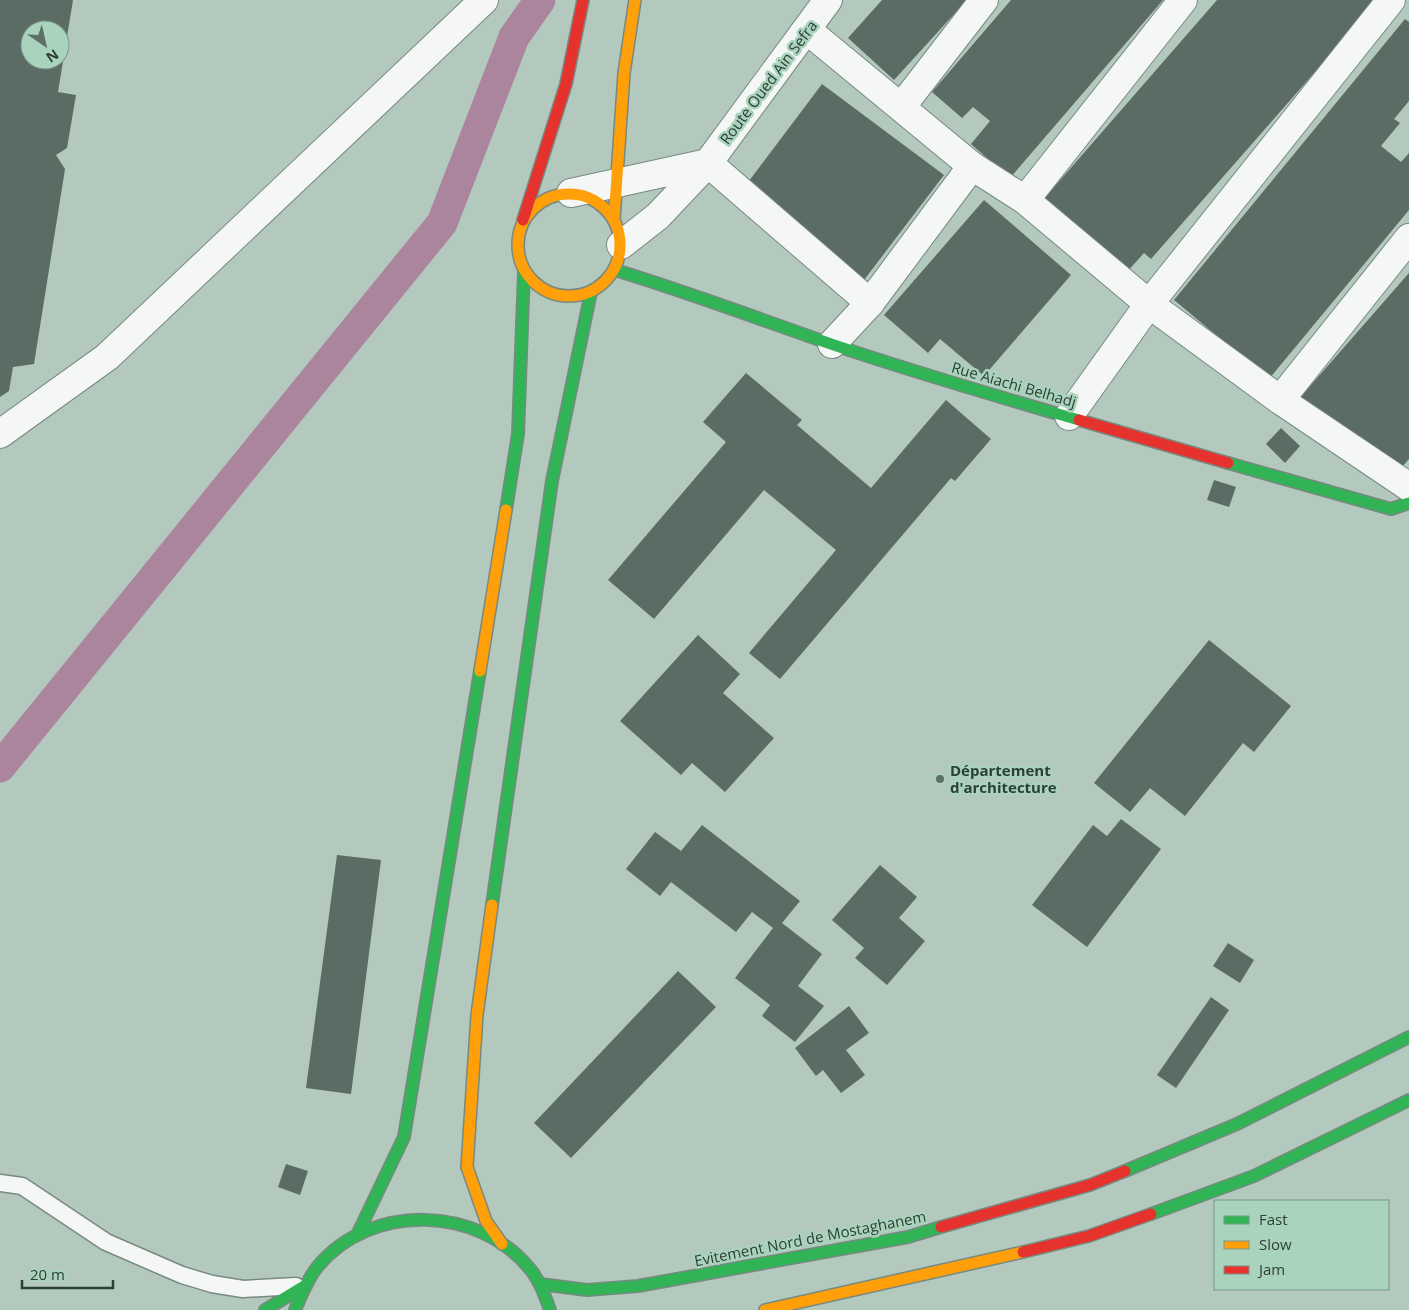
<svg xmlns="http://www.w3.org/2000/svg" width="1409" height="1310" font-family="'Open Sans',sans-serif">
	<rect width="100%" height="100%" fill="#b3c9be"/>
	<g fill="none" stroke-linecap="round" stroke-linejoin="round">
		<polyline stroke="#ab849e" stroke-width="31" points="0,767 442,223 514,37 540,0"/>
	</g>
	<g fill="#5a6c64" fill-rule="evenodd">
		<path d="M0,0h73l-15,92 18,3 -9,53 -11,7 9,14 -31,195 -21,3 -4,24 -9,6zM30,30h30v30h-30z"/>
		<polygon points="882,0 967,0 894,80 848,38"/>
		<polygon points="1011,0 1163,0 1010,178 971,144 990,121 973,107 962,118 932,92"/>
		<polygon points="1217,0 1378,0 1151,259 1144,253 1126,273 1042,201"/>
		<polygon points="1405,19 1409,22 1409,101 1394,119 1400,123 1381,146 1401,162 1409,153 1409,210 1269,379 1174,300"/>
		<polygon points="822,84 944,175 864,280 743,189"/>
		<polygon points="984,200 1071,275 984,376 940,339 928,353 884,315"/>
		<polygon points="1409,273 1409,459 1394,476 1297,401"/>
		<polygon points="746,373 802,420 797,425 871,488 946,400 991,439 955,481 951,478 780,679 749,653 836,550 764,490 654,619 608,580 726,442 703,422"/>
		<polygon points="1281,428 1300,446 1285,463 1266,444"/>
		<polygon points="1214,480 1236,487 1229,507 1207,500"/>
		<polygon points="698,635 740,674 723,693 774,738 725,792 692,763 681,775 620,721"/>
		<polygon points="1209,640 1291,706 1254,752 1243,743 1185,816 1150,788 1130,812 1094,783"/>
		<polygon points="1121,819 1161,849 1087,947 1032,905 1093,825 1107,836"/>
		<polygon points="702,825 800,901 782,923 822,954 798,986 824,1006 795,1042 762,1016 770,1005 735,978 773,928 752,912 736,932 671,882 660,896 626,869 655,832 681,851"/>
		<polygon points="337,855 381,860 351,1094 306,1088"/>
		<polygon points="880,865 917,897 899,918 925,941 887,985 855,958 864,948 832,920"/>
		<polygon points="1228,943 1254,960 1240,983 1213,966"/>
		<polygon points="678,971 716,1007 571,1158 534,1123"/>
		<polygon points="1211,997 1229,1010 1176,1088 1157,1075"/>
		<polygon points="849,1006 869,1033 846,1050 865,1075 841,1093 823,1070 816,1076 795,1048"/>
		<polygon points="286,1164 308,1171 300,1195 278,1187"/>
	</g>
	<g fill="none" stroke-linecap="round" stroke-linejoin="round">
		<g stroke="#788980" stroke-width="19">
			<polyline id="lane" points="0,1183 22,1186 106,1242 182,1275 212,1284 243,1289 296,1286"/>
		</g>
		<g stroke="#788980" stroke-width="30">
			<g id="street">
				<polyline points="828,0 708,163 870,303"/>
				<polyline points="807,30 972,166 1025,200 1149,304 1280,400 1409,487"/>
				<polyline points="902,106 984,0"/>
				<polyline points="571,193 708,163 658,216 621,245"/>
				<polyline points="1025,200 1183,0"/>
				<polyline points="832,344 870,303 972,166"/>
				<polyline points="1280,400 1409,238"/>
				<polyline points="1069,416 1149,304 1391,0"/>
				<polyline points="0,434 107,357 484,0"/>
			</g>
		</g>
		<g stroke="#788980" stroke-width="14">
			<g id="fast">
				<path d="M615,270c73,22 144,49 216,74 82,28 165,52 248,76"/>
				<polyline points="1228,463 1391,509 1409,503"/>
				<polyline points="506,510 518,434 524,272"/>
				<polyline points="492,905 552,481 591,292"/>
				<polyline points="1125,1171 1237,1124 1409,1037"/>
				<polyline points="1151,1214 1254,1176 1409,1100"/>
				<polyline points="357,1235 404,1137 480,671"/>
				<polyline points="540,1284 587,1290 638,1286 908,1237 941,1227"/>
				<polyline points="265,1310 306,1285"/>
				<path d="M295,1310c7,-16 12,-30 23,-44 53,-63 160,-61 212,3 10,12 15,27 20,41"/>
			</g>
		</g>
		<g stroke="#788980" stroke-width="14">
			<g id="slow">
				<circle cx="569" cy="245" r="51"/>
				<polyline points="614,220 624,73 635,0"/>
				<polyline points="480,671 506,510"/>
				<polyline points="492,905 477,1015 467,1167 486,1221 502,1244"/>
				<polyline points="765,1310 1023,1252"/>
			</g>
		</g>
		<g stroke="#788980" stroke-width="14">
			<g id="jam">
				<polyline points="523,220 566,84 583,0"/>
				<polyline points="1079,420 1228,463"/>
				<polyline points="941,1227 1090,1185 1125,1171"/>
				<polyline points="1023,1252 1089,1236 1151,1214"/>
			</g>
		</g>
		<use href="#lane" stroke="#f4f7f5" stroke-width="16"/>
		<use href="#street" stroke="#f4f7f5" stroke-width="28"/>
		<use href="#fast" stroke="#30b455" stroke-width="11"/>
		<use href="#slow" stroke="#ff9f0a" stroke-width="11"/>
		<use href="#jam" stroke="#e5322d" stroke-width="11"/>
	</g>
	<circle fill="#5d6f66" stroke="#a9d3bd" stroke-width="2" cx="940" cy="779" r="5"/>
	<g text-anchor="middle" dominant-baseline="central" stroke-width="5" stroke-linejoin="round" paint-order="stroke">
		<g font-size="15" fill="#2e3f36" stroke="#a9d3bd">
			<text transform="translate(768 82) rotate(-53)">Route Oued Ain Sefra</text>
			<text transform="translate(1014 384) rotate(16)">Rue Aiachi Belhadj</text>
			<text transform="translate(810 1238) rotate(-11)">Evitement Nord de Mostaghanem</text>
		</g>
		<g font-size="15" font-weight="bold" fill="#2e3f36" stroke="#a9d3bd" text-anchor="start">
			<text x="950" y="770">Département<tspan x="950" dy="17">d'architecture</tspan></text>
		</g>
	</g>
	<rect x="1214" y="1200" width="175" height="90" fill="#a9d3bd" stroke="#789887"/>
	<rect x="1224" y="1216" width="25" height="8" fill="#30b455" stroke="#789887"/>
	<text x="1259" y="1225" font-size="15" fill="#2e3f36">Fast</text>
	<rect x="1224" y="1241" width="25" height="8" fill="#ff9f0a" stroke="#789887"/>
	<text x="1259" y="1250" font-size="15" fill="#2e3f36">Slow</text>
	<rect x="1224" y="1266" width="25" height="8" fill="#e5322d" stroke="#789887"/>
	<text x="1259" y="1275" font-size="15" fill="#2e3f36">Jam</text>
	<g transform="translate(45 45) rotate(146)"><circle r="24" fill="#a9d3bd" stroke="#789887"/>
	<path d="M0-4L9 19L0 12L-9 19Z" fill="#5d6f66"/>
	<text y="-8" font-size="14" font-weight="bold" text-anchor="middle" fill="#2e3f36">N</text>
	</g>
	<path d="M22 1280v8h91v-8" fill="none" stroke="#2e3f36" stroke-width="2.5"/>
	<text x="30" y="1280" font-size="15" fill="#2e3f36" stroke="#a9d3bd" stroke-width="4" paint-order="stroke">20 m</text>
</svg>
